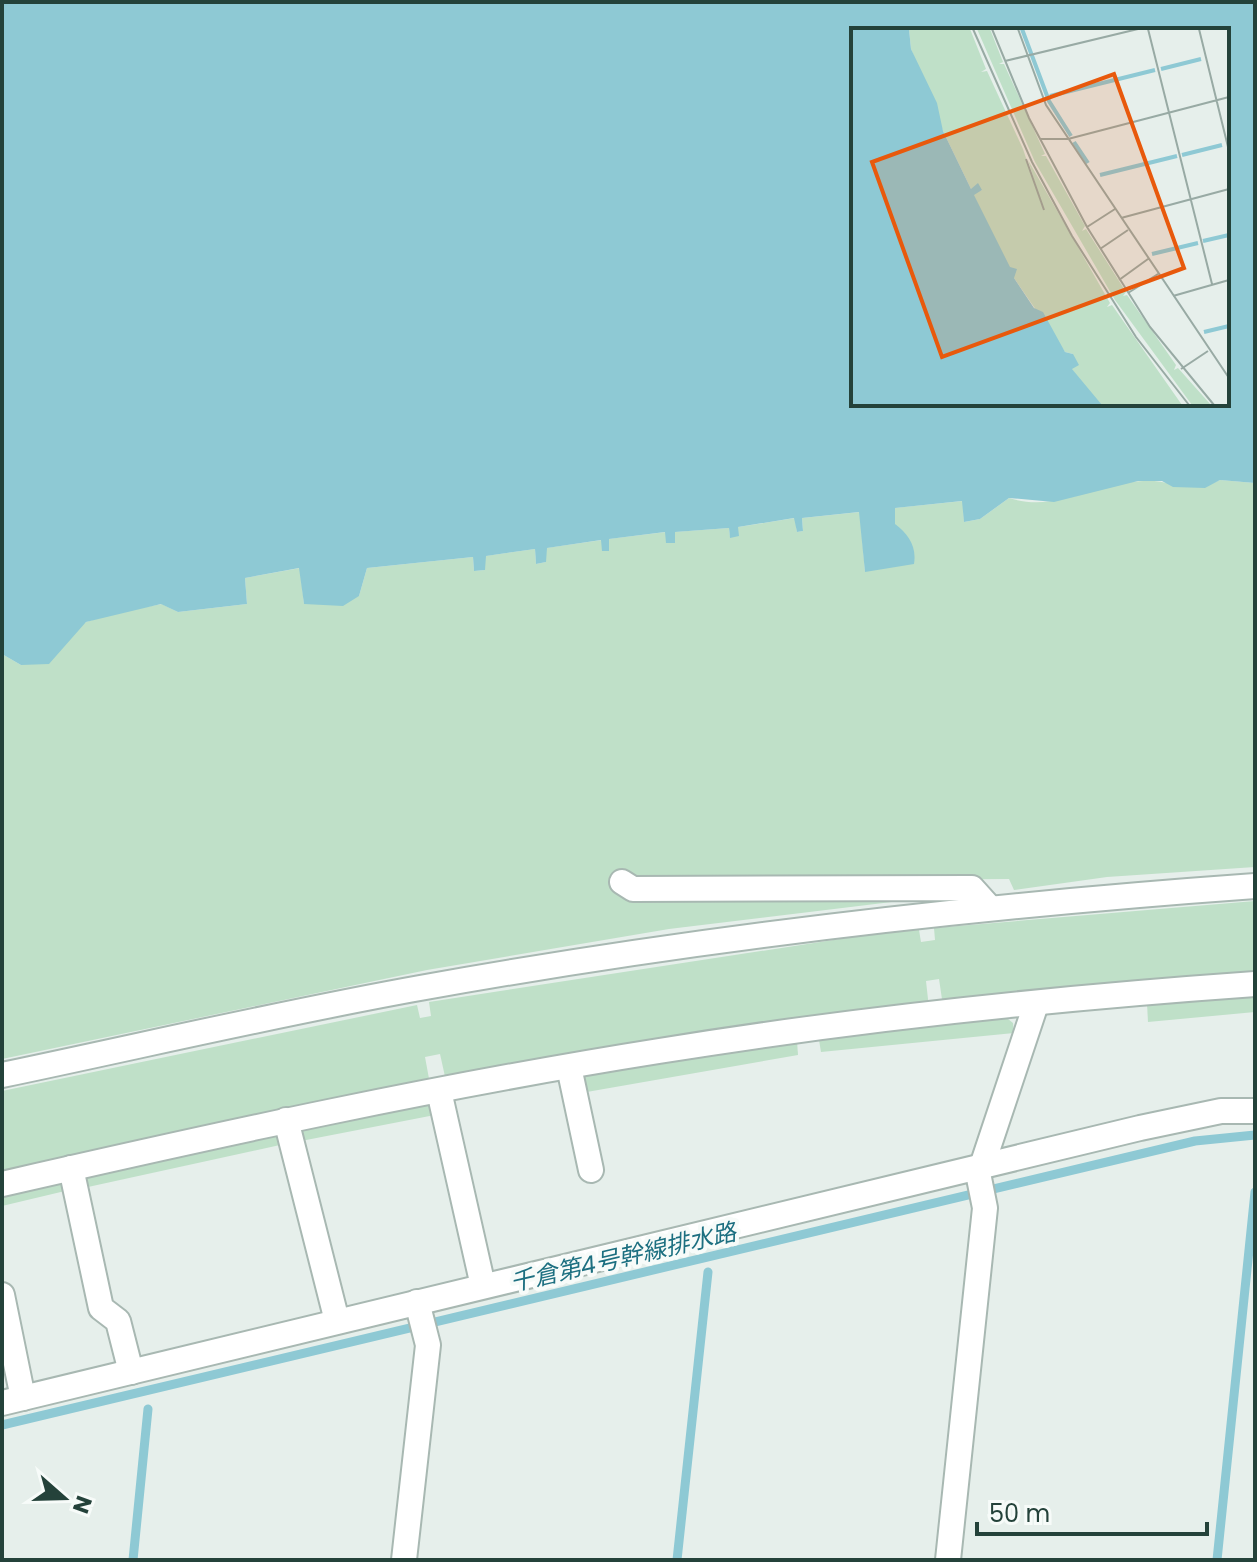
<svg xmlns="http://www.w3.org/2000/svg" width="1257" height="1562" font-family="Poppins,'Noto Sans JP',sans-serif">
	<rect width="100%" height="100%" fill="#e6efeb"/>
	<g fill="#bfe0c8">
		<path d="M1220,480l35,3v384l-148,10 -93,13 -5,-11 -286,2 218,15 -272,33 -242,41 -425,89v-405l19,11 65,-43 32,-10 44,-8 16,8 69,-8 -2,-26 55,-10 4,36 55,-8 8,-28 106,-11 1,14 11,-1v-14l50,-7 1,15 10,-2v-14l56,-8 7,11 -1,-12 58,-7 9,10 -1,-10 55,-4 1,9 8,-10 57,-9 2,14 6,-1 -1,-13 58,-6 5,60 30,-48 -1,-16 69,-7 1,21 16,-3 29,-21c47,15 87,-15 134,-17 30,-2 45,15 77,-1z"/>
		<polygon points="1255,901 1255,975 943,1006 939,979 926,981 929,1008 446,1081 440,1054 425,1057 430,1084 2,1173 2,1091 417,1005 420,1018 431,1016 429,1002 872,934 919,930 921,942 935,940 934,928"/>
		<polygon points="1255,994 1255,1012 1148,1022 1147,1003"/>
		<polygon points="1003,1015 1013,1023 1014,1033 821,1052 819,1040"/>
		<polygon points="797,1041 798,1055 581,1093 578,1075"/>
		<polygon points="426,1101 440,1114 301,1141 301,1126"/>
		<polygon points="276,1132 280,1145 88,1187 85,1171"/>
		<polygon points="65,1181 65,1191 2,1206 2,1192"/>
	</g>
	<path fill="#8ec9d4" fill-rule="evenodd" d="M2,2h1253v481l-35,-3 -15,8 -32,-1 -11,-6h-24l-84,21 -45,-4 -29,21 -16,3 -2,-21 -67,7v16c13,10 22,22 19,40l-49,8 -6,-60 -57,6 1,13 -6,1 -3,-14 -56,9 1,9 -9,2 -1,-10 -54,4v11h-9l-1,-11 -56,7v12h-7l-1,-11 -54,8 -1,14 -10,2 -1,-15 -49,7 -1,14 -11,1 -1,-14 -106,11 -8,28 -16,10 -39,-2 -5,-36 -54,10 2,26 -69,8 -17,-8 -75,18 -37,42 -28,1 -19,-11zM853,30h374v374h-374z"/>
	<g fill="none" stroke-linecap="round" stroke-linejoin="round">
		<g stroke="#8ec9d4" stroke-width="9">
			<polyline points="2,1425 1195,1141 1255,1135"/>
			<polyline points="133,1560 148,1409"/>
			<polyline points="677,1560 708,1272"/>
			<polyline points="1217,1560 1255,1192"/>
		</g>
		<g stroke="#a8b8b2" stroke-width="28">
			<g id="minor">
				<polyline points="622,882 633,889 972,888 990,908"/>
				<polyline points="569,1067 591,1170"/>
				<path d="M2,1075c139,-29 278,-62 418,-87 277,-50 555,-82 835,-102"/>
				<polyline points="439,1091 483,1286"/>
				<polyline points="286,1120 337,1321"/>
				<polyline points="982,1166 1036,1004"/>
				<polyline points="71,1168 101,1308 118,1321 131,1372"/>
				<path d="M2,1184c218,-50 436,-98 657,-133 197,-32 397,-53 596,-67"/>
				<polyline points="2,1295 23,1398"/>
				<polyline points="2,1403 1140,1128 1221,1111 1255,1111"/>
				<polyline points="404,1560 428,1345 417,1302"/>
				<polyline points="948,1560 985,1208 977,1168"/>
			</g>
		</g>
		<use href="#minor" stroke="#fff" stroke-width="24"/>
	</g>
	<g text-anchor="middle" dominant-baseline="central" stroke-width="8" stroke-linejoin="round" paint-order="stroke">
		<g font-size="24" font-style="italic" fill="#1c6f80" stroke="#f7fbf9">
			<text transform="translate(623 1257) rotate(-13)">千倉第4号幹線排水路</text>
		</g>
	</g>
	<g transform="translate(851 28)">
		<rect width="378" height="378" fill="#e6efeb"/>
		<path d="M58,1h61l16,40 -5,3 6,-1 36,78 20,60 -15,-49 82,143 -3,4 5,-2 70,100h-80l-12,-10 -19,-27 2,-14 -8,-2 -51,-74 -41,-84 9,-4 -11,-1 -28,-58 -32,-82zM126,1h13l13,33 -4,2h5l41,90 -4,2h5l39,70 -3,5 4,-2 40,63 -3,4 4,-1 49,70 -2,5 4,-2 33,37h-19l-77,-105 -80,-138z" fill="#bfe0c8"/>
		<path d="M0,1h58l2,20 26,54 6,28 28,58 7,-6 4,7 -8,5 36,72 7,2 -3,9 20,30 9,4 22,40 8,2 6,11 -7,4 30,36h-251z" fill="#8ec9d4"/>
		<path fill="none" stroke="#8ec9d4" stroke-width="4" d="M171,1l27,72 22,35M310,41l40,-10M199,68l105,-26M223,114l14,21M331,127l40,-10M249,147l77,-19M352,213l26,-6M301,226l46,-11M353,304l25,-6"/>
		<path fill="none" stroke="#98aaa4" stroke-width="2" d="M122,1l59,133 40,74 64,101 53,68M141,1l37,89 58,109 63,100 64,78M167,1l28,76 183,273M297,1l64,255M348,1l30,122M154,33l133,-32M189,111h28M217,111l161,-42M175,131l18,51M270,190l108,-29M236,199l28,-18M249,221l28,-19M268,252l29,-21M277,265l30,-19M322,268l56,-16M330,341l27,-18"/>
		<path fill="#e8590c" fill-opacity="0.15" stroke="#e8590c" stroke-width="4" d="M263,46l70,194 -242,89 -70,-195z"/>
		<rect width="378" height="378" fill="none" stroke="#24423a" stroke-width="4"/>
	</g>
	<rect width="1257" height="1562" fill="none" stroke="#24423a" stroke-width="8"/>
	<g transform="translate(64 1498) rotate(110)" stroke="#f7fbf9" stroke-width="6" paint-order="stroke">
	<path d="M0-6L14 30L0 20L-14 30Z" fill="#24423a"/>
	<text y="-12" font-size="22" font-weight="bold" text-anchor="middle" fill="#24423a">N</text>
	</g>
	<path d="M977 1522v12h230v-12" fill="none" stroke="#24423a" stroke-width="4"/>
	<text x="989" y="1522" font-size="24" fill="#24423a" stroke="#f7fbf9" stroke-width="6" paint-order="stroke">50 m</text>
</svg>
